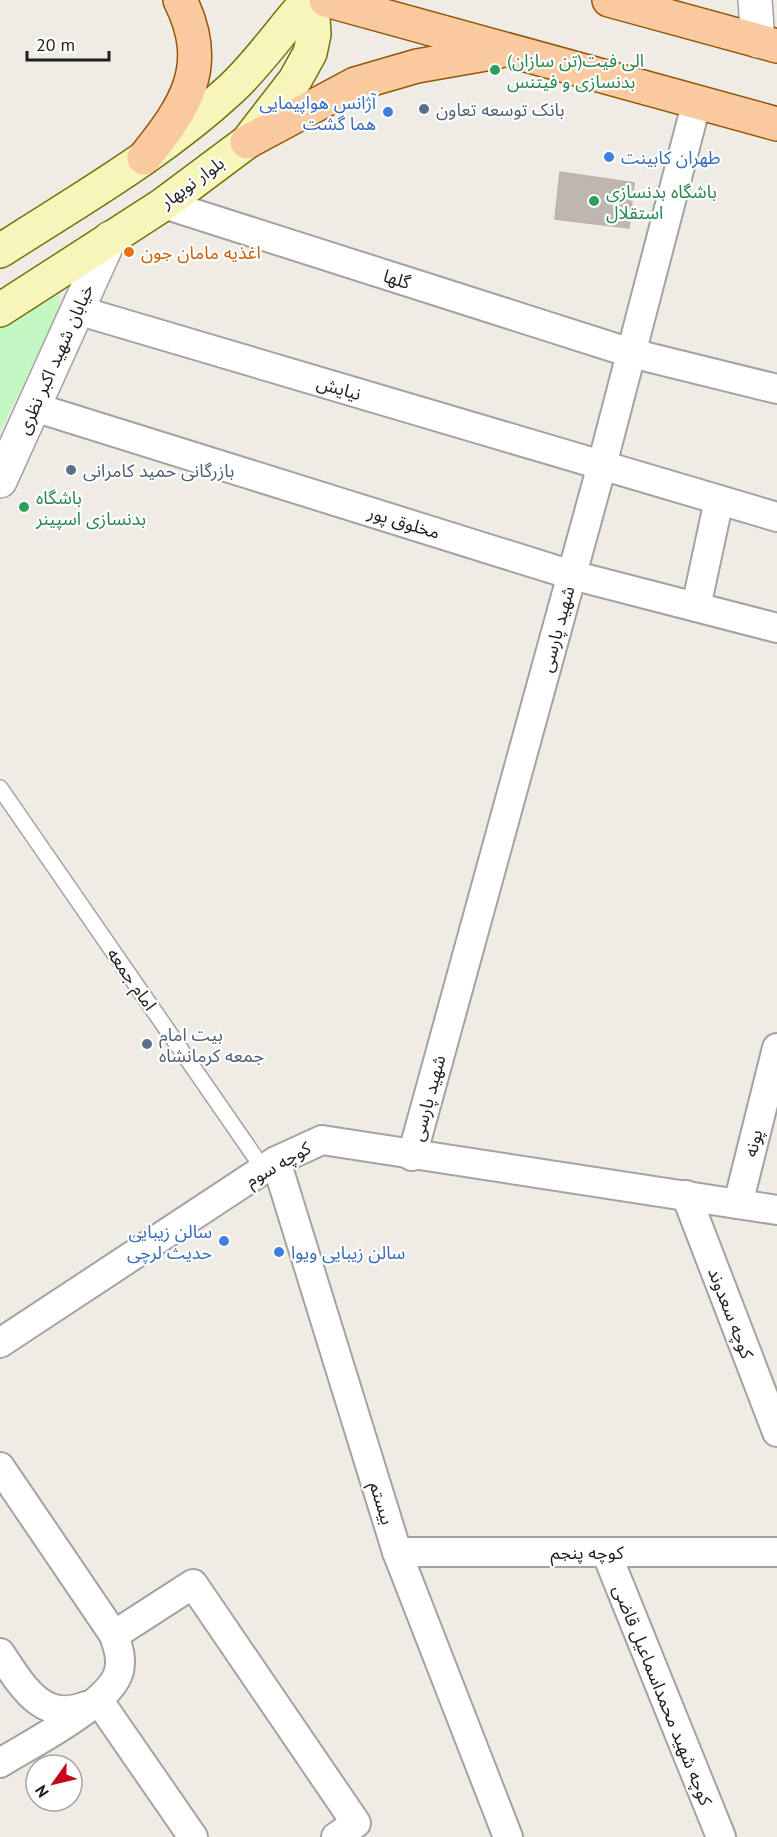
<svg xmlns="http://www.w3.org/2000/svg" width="777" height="1837" font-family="'PT Sans','Noto Sans Arabic',sans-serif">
	<rect width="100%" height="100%" fill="#efebe5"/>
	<polygon fill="#c4f8c3" points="53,292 60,298 59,310 0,432 0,324"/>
	<polygon fill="#c0b6b1" stroke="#c0b0a8" stroke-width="1.5" points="560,172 634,183 629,228 555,219"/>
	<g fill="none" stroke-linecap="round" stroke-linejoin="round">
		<g stroke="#a3a3a3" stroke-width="18">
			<polyline id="service" points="0,788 264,1170"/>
		</g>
		<g stroke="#a3a3a3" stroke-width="32">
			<g id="minor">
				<polyline points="164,204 631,353 777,389"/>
				<polyline points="77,310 777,517"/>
				<polyline points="34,407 572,575 777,628"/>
				<polyline points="696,607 719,500"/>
				<polyline points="412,1156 602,465 697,101"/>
				<polyline points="276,1161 397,1552 508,1837"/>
				<polyline points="686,1195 777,1432"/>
				<polyline points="738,1204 777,1048"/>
				<polyline points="0,1343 276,1161 322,1140 777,1210"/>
				<path d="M0,1467l114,168c4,12 8,23 5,36 -8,33 -89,73 -119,92"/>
				<polyline points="397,1552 777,1552"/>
				<polyline points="606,1552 721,1837"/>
				<polyline points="114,1635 193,1584 356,1823 336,1837"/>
				<path d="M0,1653c21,31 42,71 86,53"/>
				<polyline points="99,1701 193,1837"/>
			</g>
		</g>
		<g stroke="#a3a3a3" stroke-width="36">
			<g id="tertiary">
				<polyline points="755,0 758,41"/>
				<polyline points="0,481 110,238"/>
			</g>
		</g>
		<g stroke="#737408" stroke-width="36">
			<g id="secondary">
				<path d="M0,251c79,-51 162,-98 231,-162 28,-26 51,-60 77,-89"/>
				<polyline points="0,310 164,204 247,142 295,80 310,53 314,34 312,0"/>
			</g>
		</g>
		<g stroke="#955704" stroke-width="36">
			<g id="primary">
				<polyline points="326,0 777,124"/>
				<polyline points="609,0 777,46"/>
				<polyline points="247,142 355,84 417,66 497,52"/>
				<path d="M144,158c42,-52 69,-92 36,-158"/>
			</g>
		</g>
		<use href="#service" stroke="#fff" stroke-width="15"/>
		<use href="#minor" stroke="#fff" stroke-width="28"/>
		<use href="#tertiary" stroke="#fff" stroke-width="33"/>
		<use href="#secondary" stroke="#f8f5ba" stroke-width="33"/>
		<use href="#primary" stroke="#f9caa0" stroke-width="33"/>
	</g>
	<g fill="#2e9e5b" stroke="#fff" stroke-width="2">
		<circle cx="495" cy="70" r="6"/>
		<circle cx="594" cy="201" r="6"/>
		<circle cx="24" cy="507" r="6"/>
	</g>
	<g fill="#5c6f8a" stroke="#fff" stroke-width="2">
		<circle cx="424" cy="109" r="6"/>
		<circle cx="71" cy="470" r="6"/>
		<circle cx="147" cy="1044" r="6"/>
	</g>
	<g fill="#3f7fe0" stroke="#fff" stroke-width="2">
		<circle cx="388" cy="112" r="6"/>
		<circle cx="609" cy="157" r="6"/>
		<circle cx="224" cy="1241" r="6"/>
		<circle cx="279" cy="1252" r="6"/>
	</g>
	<circle fill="#e8710a" stroke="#fff" stroke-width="2" cx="129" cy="252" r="6"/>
	<g text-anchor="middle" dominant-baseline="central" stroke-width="4.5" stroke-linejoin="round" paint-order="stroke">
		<g font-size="18" fill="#27864d" stroke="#fff" text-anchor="start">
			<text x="507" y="60">الی فیت(تن سازان)<tspan x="507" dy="21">بدنسازی و فیتنس</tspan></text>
			<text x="606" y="191">باشگاه بدنسازی<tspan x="606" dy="21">استقلال</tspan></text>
			<text x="36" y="497">باشگاه<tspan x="36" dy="21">بدنسازی اسپینر</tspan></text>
		</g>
		<g font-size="18" fill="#366cbe" stroke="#fff" text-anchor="end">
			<text x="376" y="102">آژانس هواپیمایی<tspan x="376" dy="21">هما گشت</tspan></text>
			<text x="621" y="157" text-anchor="start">طهران کابینت</text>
			<text x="212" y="1231">سالن زیبایی<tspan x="212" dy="21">حدیث لرچی</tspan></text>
			<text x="291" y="1252" text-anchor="start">سالن زیبایی ویوا</text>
		</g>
		<g font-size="18" fill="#4e5e75" stroke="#fff" text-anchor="start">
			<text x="436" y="109">بانک توسعه تعاون</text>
			<text x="83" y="470">بازرگانی حمید کامرانی</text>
			<text x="159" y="1034">بیت امام<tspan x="159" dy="21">جمعه کرمانشاه</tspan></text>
		</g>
		<g font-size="18" fill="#1f1f1f" stroke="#fff">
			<text transform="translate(192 182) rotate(-36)">بلوار نوبهار</text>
			<text transform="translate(397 279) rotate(18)">گلها</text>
			<text transform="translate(55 359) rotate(-66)">خیابان شهید اکبر نظری</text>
			<text transform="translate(339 388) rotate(16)">نیایش</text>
			<text transform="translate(404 522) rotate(17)">مخلوق پور</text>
			<text transform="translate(557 629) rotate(-75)">شهید پارسی</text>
			<text transform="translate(132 979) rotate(55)">امام جمعه</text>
			<text transform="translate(428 1098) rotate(-75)">شهید پارسی</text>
			<text transform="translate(753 1143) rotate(-76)">پونه</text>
			<text transform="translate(278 1164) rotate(-30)">کوچه سوم</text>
			<text transform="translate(731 1313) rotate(69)">کوچه سعدوند</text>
			<text transform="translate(382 1503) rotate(73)">بیستم</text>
			<text x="587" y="1552">کوچه پنجم</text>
			<text transform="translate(663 1695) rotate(68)">کوچه شهید محمداسماعیل قاضی</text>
		</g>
		<g font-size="18" fill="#c56008" stroke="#fff" text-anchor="start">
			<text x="141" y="252">اغذیه مامان جون</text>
		</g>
	</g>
	<g transform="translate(54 1783) rotate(236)"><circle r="28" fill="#ffffff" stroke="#a5a5a5" stroke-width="1.5"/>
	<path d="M0-4.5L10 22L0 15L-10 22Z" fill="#c80518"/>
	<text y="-9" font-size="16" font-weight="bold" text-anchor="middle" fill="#1f1f1f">N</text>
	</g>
	<path d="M27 51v9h82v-9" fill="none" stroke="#1f1f1f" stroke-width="3"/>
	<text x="36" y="51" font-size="18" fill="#1f1f1f" stroke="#ffffff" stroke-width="4.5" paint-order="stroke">20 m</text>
</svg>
